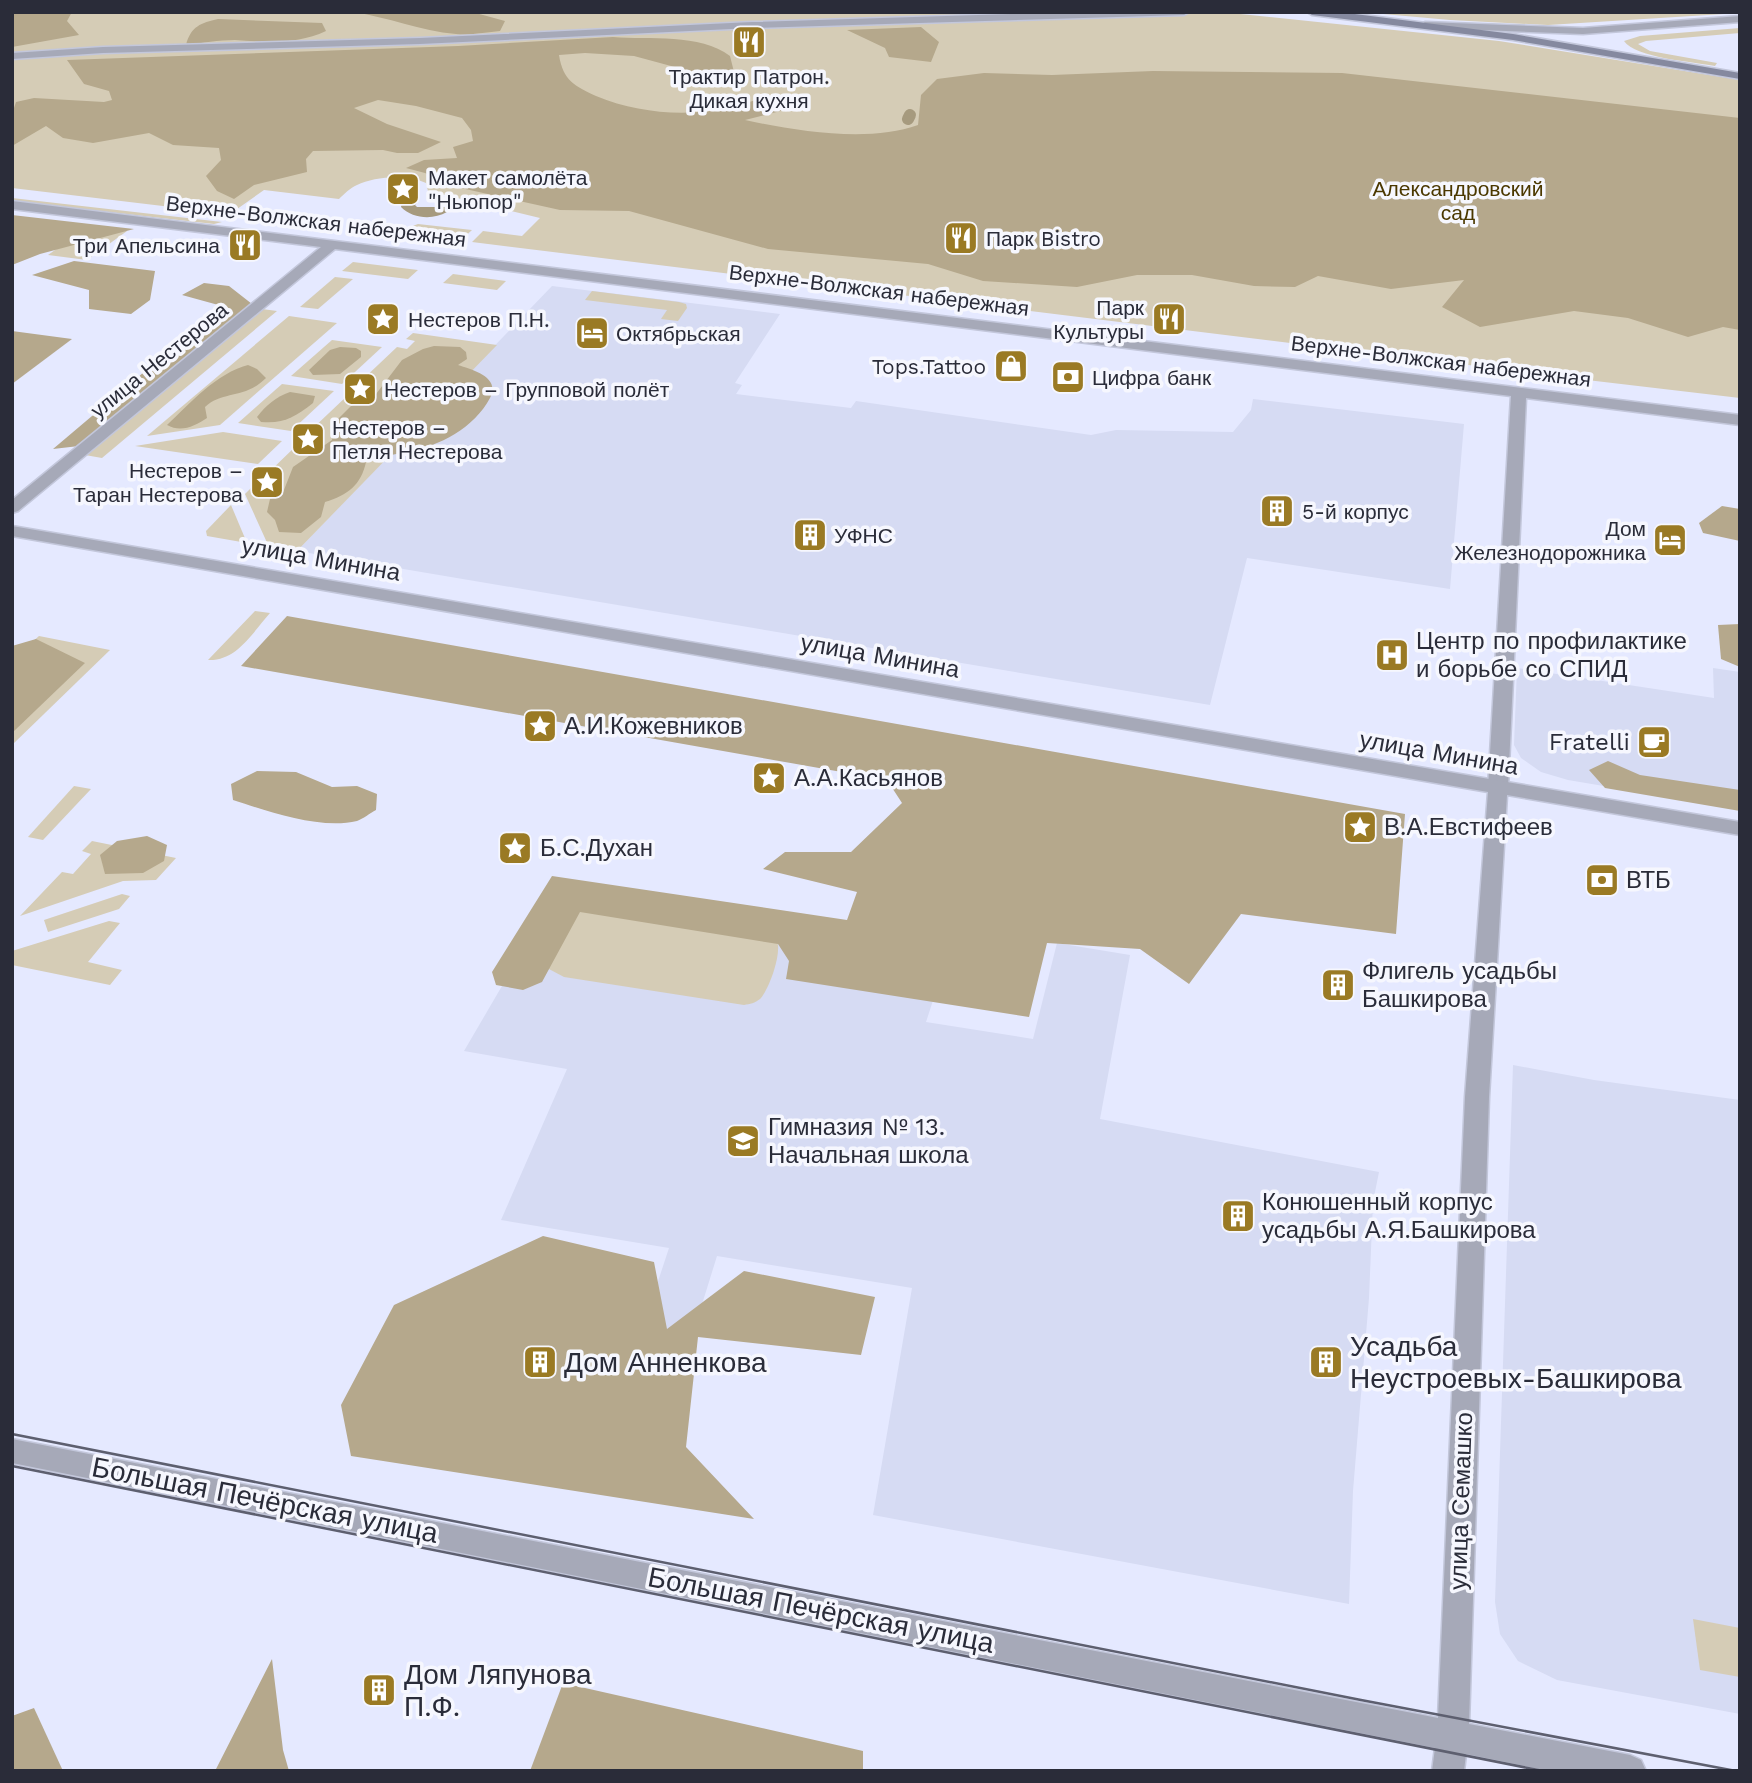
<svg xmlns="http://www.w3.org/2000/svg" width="1752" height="1783" font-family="'Work Sans',sans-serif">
	<rect width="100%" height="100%" fill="#e5e9ff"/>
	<g fill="#d6dbf3">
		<polygon points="552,286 780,314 735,383 742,385 736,394 851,408 856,401 1091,435 1116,430 1233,432 1251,410 1253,399 1464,424 1450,589 1247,558 1210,705 297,551"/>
		<polygon points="1517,668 1714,698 1713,668 1740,672 1740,809 1568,780 1541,772 1521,758 1514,745"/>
		<polygon points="557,892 952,942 926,1022 1033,1039 1057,943 1130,955 1100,1119 1379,1172 1373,1202 1369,1298 1353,1491 1349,1604 873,1515 912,1288 717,1256 649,1475 597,1466 669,1248 501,1220 567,1069 464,1051"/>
		<polygon points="1513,1065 1594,1080 1740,1100 1740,1714 1557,1680 1518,1661 1500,1634 1495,1602"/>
	</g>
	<g fill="#d5ccb6">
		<path d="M12,12h1209l278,29 241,39v318l-187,-22v-8l-43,-5 -1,7 -1037,-128 11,-11 39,5 18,-18 -112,-27 -2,-8c-18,-9 -51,-7 -69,2 -7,3 -13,9 -18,14l-75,-9 -34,24 -218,-26z"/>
		<polygon points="1361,12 1740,12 1740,13 1548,25 1450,20"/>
		<path d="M1740,28v5l-94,8 -8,3 12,7 67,12 -2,3c-20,-4 -80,-8 -91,-25l16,-5z"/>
		<polygon points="12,198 222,222 214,224 12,201"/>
		<polygon points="418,224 472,230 460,241 394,233"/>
		<polygon points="89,226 127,231 87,260 48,255"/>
		<polygon points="353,262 418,270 408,279 342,271"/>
		<polygon points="453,274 506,281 497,290 443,283"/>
		<polygon points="335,277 353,279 318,309 300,307"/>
		<polygon points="592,291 679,302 686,304 687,308 678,321 661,319 667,310 585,300"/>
		<polygon points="262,309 277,311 102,458 85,455"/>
		<polygon points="289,316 337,323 220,425 147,436"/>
		<polygon points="413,333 497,345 297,551 269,547 245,494 253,486 269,488 281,477 267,474 297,445 308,446 321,434 310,431 348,395 360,396 372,385 360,382 397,347 407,349 415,341 406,339"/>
		<polygon points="332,340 382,347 342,384 291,376"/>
		<polygon points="282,384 334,391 291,431 238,423"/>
		<polygon points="223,432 282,441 258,464 135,446"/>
		<polygon points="231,505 247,543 207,536 206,531"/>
		<path d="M255,611l15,2c-18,20 -33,48 -62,47z"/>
		<polygon points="39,636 110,650 12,745 12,660"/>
		<polygon points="74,786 91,789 43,840 28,837"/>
		<polygon points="92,841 176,858 156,880 123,881 20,916 62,872 73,874 91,854 82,851"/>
		<polygon points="122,894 130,896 119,909 48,932 44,920"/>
		<path d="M577,909l200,32c5,12 -8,49 -17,58 -5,4 -10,5 -16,6l-180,-28 -17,-9z"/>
		<polygon points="109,921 120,923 88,962 122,970 110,985 12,965 12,951"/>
		<polygon points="1693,1619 1740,1628 1740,1677 1700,1670"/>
	</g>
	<g fill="#b5a88c">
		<polygon points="12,12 72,12 67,21 79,35 12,47"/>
		<path d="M353,12h119l33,9 -5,10c-14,1 -30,5 -44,3 -36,-3 -68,-17 -103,-22z"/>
		<path d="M218,19l104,4 4,8c-30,14 -59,11 -91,9 -16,0 -33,3 -49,5 5,-19 15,-22 32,-26z"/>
		<polygon points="921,27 939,42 931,62 889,57 885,48 847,30"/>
		<path d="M613,37c36,3 87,-4 117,19l4,16 -37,1 -63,-17 -49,-3 -26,2c4,26 16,31 37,41 39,16 80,20 122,14 33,-5 48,-22 82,-4l-55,14c50,11 124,23 173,5l3,-30 16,-16 47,-6 68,2 101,-4 189,2 398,45v212l-17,-3 -35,10 -60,-19 -54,-7 -94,16 -38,-20 22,-27 -73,9 -73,-13 -23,11 -41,-1 -62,-11h-55l-60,12 -94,-6 -55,-17 -160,-15 -139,-38 -69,-1 -108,-24 -27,-13 -19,-5 18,-8 33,-2 -4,-11 20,-6 -2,-11 -9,-12 -46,-12 -38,-6 -24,8 33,16 54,18 -23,11h-21l-14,-3 -70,1 -7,8 1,13 -53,13 -20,14 -17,-8 -11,-15 15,-16 -2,-12 -46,-3 -24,-12 -56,10 -30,-5 -17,-12 -34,20v-32l4,-12 18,-4 70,4 8,-2 -3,-9 -25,-7 -17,-24 391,-14z"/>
		<polygon points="12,215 134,229 40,254 12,265"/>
		<polygon points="74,261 155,271 150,300 131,314 89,309 89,290 32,275"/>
		<polygon points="204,283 229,286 252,304 79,446 53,449 222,306 182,295"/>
		<polygon points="12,331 72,339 12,384"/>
		<path d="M434,346l26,1 6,5 1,7 -9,6c15,5 43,12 32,33 -16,30 -50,48 -83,54 -15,3 -27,4 -41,10 -5,23 -18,33 -41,40l-4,15 -20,16 -22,-1 -4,-12 -8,-8 3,-13 12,-4 11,-28 39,-27 3,-18 16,-16 22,-8 29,-38 21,-11z"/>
		<polygon points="340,347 356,348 361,351 361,357 340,374 313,375 309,370 330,350"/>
		<path d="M248,365l9,4 9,9c-22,22 -42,12 -61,29l2,11c-12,8 -26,15 -40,7 23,-22 50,-52 81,-60z"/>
		<path d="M290,392l25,4 -2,7c-18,14 -29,21 -52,19l-4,-5c9,-12 19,-20 33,-25z"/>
		<polygon points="1722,506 1740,509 1740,541 1703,533 1699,523"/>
		<polygon points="287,616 1405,814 1396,934 1241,914 1189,984 1140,949 1047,943 1029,1017 786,979 789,961 778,944 580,912 542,982 523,990 496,985 492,972 552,876 847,920 857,892 763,869 785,852 851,852 902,803 887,780 241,666"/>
		<polygon points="1740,624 1740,667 1721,659 1718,625"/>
		<polygon points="36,639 85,663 12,733 12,646"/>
		<polygon points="1608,761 1640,775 1740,790 1740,811 1605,788 1589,770"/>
		<path d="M257,771l39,1 36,15 25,-1 20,8 -1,16c-6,3 -13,9 -19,11 -37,9 -90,-10 -124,-21l-2,-16z"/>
		<polygon points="147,836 167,845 164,861 143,873 105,874 100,855 117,841"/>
		<polygon points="543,1236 654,1262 667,1329 744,1271 875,1297 861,1355 698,1337 686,1447 754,1519 351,1456 341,1405 394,1305"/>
		<polygon points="272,1659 283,1750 289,1771 215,1771"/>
		<polygon points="563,1683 863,1751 863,1771 530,1771"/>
		<polygon points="34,1708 63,1771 12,1771 12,1716"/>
	</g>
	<path fill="#a69a7e" d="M408,200l9,3 -2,2 2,2h29l1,5c-14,8 -34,7 -46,-5l1,-5z"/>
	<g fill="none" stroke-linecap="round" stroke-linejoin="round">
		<polyline stroke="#a69a7e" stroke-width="12" points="908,119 910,115"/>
		<g stroke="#c3c7db" stroke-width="3">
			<g id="minor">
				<polygon points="1073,12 1189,12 1184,15 752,28 420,44 103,53 12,59 12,53 103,47 420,38 752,22"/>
				<polygon points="12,201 1740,415 1740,425 1526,398 1508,788 1505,792 1491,792 1488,788 1511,396 335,249 18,511 12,513 12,500 321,247 12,209"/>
			</g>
		</g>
		<g stroke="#c3c7db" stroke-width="3">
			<g id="tertiary">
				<polygon points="1740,16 1740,22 1583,34 1425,28 1420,25 1425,22 1583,28"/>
				<polygon points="12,526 1740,822 1740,835 1507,795 1489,1097 1469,1724 1630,1755 1641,1760 1646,1771 1549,1771 1466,1754 1464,1771 1432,1771 1435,1748 12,1463 12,1439 1438,1718 1465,1097 1488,792 12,536"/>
			</g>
		</g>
		<g stroke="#c3c7db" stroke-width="3">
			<polygon id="secondary" points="1307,12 1339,12 1513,34 1740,73 1740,79 1513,40 1312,15"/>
		</g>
		<use href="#minor" fill="#a6a9b8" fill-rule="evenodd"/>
		<use href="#tertiary" fill="#a6a9b8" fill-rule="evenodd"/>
		<use href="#secondary" fill="#85899f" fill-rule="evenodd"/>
		<g stroke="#5d5f6f" stroke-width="2.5">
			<polyline points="12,1434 1361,1700 1736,1771"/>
			<polyline points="12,1466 1543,1771"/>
		</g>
	</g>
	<defs>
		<g id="restaurant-square" transform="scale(1.75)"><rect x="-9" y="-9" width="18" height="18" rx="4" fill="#9a7a24" stroke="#f6f7fe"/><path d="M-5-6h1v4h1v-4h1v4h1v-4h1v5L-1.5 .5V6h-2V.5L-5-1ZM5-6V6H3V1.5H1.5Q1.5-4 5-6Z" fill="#fff"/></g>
		<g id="sight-square" transform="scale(1.75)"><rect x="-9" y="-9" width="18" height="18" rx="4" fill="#9a7a24" stroke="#f6f7fe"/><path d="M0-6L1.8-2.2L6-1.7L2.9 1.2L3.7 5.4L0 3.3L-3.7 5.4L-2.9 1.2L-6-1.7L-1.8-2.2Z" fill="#fff"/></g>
		<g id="hotel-square" transform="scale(1.75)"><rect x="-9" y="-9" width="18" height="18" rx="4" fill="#9a7a24" stroke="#f6f7fe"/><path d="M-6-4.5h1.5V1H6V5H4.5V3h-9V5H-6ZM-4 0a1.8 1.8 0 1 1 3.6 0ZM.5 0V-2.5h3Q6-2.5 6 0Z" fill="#fff"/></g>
		<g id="shop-square" transform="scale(1.75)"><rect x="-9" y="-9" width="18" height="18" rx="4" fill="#9a7a24" stroke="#f6f7fe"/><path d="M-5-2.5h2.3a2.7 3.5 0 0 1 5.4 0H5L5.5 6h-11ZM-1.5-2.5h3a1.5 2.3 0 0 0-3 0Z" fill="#fff"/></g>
		<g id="bank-square" transform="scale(1.75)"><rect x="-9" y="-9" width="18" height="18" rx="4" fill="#9a7a24" stroke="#f6f7fe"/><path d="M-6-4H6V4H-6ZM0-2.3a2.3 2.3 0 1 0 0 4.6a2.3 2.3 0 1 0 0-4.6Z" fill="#fff"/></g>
		<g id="building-square" transform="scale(1.75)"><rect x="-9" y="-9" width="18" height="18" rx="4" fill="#9a7a24" stroke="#f6f7fe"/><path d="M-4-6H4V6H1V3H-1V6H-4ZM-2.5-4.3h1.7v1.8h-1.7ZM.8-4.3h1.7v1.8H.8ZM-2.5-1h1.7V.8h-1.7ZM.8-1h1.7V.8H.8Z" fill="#fff"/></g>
		<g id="hospital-square" transform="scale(1.75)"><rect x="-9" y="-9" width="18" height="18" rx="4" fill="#9a7a24" stroke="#f6f7fe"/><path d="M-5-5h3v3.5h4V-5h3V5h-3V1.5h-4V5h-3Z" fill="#fff"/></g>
		<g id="cafe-square" transform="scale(1.75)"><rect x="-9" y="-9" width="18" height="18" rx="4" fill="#9a7a24" stroke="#f6f7fe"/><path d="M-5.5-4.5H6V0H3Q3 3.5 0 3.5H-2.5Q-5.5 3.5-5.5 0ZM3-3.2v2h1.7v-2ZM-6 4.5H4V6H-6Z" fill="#fff"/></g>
		<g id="school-square" transform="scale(1.75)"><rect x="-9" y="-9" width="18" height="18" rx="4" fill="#9a7a24" stroke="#f6f7fe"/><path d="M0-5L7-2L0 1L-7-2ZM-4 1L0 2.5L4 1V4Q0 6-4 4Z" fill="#fff"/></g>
	</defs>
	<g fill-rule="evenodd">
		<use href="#restaurant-square" x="749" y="42"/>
		<use href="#sight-square" x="403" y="189"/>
		<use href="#restaurant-square" x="961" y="238"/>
		<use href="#restaurant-square" x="245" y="245"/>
		<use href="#sight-square" x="383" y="319"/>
		<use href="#restaurant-square" x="1169" y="319"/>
		<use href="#hotel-square" x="592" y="333"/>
		<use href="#shop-square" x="1011" y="366"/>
		<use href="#bank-square" x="1068" y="377"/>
		<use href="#sight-square" x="360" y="389"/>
		<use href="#sight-square" x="308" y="439"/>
		<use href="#sight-square" x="267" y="482"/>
		<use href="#building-square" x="1277" y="511"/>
		<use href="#building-square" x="810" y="535"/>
		<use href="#hotel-square" x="1670" y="540"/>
		<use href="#hospital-square" x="1392" y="655"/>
		<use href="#sight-square" x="540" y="726"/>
		<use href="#cafe-square" x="1654" y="742"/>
		<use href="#sight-square" x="769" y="778"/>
		<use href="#sight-square" x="1360" y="827"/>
		<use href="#sight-square" x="515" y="848"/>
		<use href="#bank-square" x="1602" y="880"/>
		<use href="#building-square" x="1338" y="985"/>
		<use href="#school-square" x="743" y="1141"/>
		<use href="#building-square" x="1238" y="1216"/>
		<use href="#building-square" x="540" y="1362"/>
		<use href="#building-square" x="1326" y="1362"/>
		<use href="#building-square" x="379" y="1690"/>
	</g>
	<g text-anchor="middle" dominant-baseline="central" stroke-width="7" stroke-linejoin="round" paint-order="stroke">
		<g font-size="21" fill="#2a2c39" stroke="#f6f7fe" text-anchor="start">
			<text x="749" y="76" text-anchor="middle">Трактир Патрон.<tspan x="749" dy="24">Дикая кухня</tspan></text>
			<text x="428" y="177">Макет самолёта<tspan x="428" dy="24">"Ньюпор"</tspan></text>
			<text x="986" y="238">Парк Bistro</text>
			<text x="220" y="245" text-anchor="end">Три Апельсина</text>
			<text x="1144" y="307" text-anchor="end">Парк<tspan x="1144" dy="24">Культуры</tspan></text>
			<text x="408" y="319">Нестеров П.Н.</text>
			<text x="616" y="333">Октябрьская</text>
			<text x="986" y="366" text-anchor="end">Tops.Tattoo</text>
			<text x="1092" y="377">Цифра банк</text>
			<text x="384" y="389">Нестеров – Групповой полёт</text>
			<text x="332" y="427">Нестеров –<tspan x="332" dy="24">Петля Нестерова</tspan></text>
			<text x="243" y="470" text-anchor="end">Нестеров –<tspan x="243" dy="24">Таран Нестерова</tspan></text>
			<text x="1302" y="511">5-й корпус</text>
			<text x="1646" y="528" text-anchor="end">Дом<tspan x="1646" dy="24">Железнодорожника</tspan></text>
			<text x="834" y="535">УФНС</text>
		</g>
		<g font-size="21" fill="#4b3800" stroke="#f6f7fe">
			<text x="1458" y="188">Александровский<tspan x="1458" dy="24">сад</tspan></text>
		</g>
		<g font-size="21" fill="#2a2c39" stroke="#f6f7fe">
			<text transform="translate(316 221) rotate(7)">Верхне-Волжская набережная</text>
			<text transform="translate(879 290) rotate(7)">Верхне-Волжская набережная</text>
			<text transform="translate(159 360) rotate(-39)">улица Нестерова</text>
			<text transform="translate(1441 361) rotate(7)">Верхне-Волжская набережная</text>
		</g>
		<g font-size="24" fill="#2a2c39" stroke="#f6f7fe">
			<text transform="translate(321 559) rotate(10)">улица Минина</text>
			<text transform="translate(880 656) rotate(10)">улица Минина</text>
			<text transform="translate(1439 753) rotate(10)">улица Минина</text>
			<text transform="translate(1461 1501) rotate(-88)">улица Семашко</text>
		</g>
		<g font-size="24" fill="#2a2c39" stroke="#f6f7fe" text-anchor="start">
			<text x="1416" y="641">Центр по профилактике<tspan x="1416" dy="28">и борьбе со СПИД</tspan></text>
			<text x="564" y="726">А.И.Кожевников</text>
			<text x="1630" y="742" text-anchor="end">Fratelli</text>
			<text x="794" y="778">А.А.Касьянов</text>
			<text x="1384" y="827">В.А.Евстифеев</text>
			<text x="540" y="848">Б.С.Духан</text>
			<text x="1626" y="880">ВТБ</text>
			<text x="1362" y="971">Флигель усадьбы<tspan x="1362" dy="28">Башкирова</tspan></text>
			<text x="768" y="1127">Гимназия № 13.<tspan x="768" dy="28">Начальная школа</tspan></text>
			<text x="1262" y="1202">Конюшенный корпус<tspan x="1262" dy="28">усадьбы А.Я.Башкирова</tspan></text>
		</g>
		<g font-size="28" fill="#2a2c39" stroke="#f6f7fe" text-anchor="start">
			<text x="1350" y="1346">Усадьба<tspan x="1350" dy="32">Неустроевых-Башкирова</tspan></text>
			<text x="564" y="1362">Дом Анненкова</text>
			<text x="404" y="1674">Дом Ляпунова<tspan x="404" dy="32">П.Ф.</tspan></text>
		</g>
		<g font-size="28" fill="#2a2c39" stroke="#f6f7fe">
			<text transform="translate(265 1500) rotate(11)">Большая Печёрская улица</text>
			<text transform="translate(821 1610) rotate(11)">Большая Печёрская улица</text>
		</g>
	</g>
	<rect width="1752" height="1783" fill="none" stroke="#2a2c39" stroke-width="28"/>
</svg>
